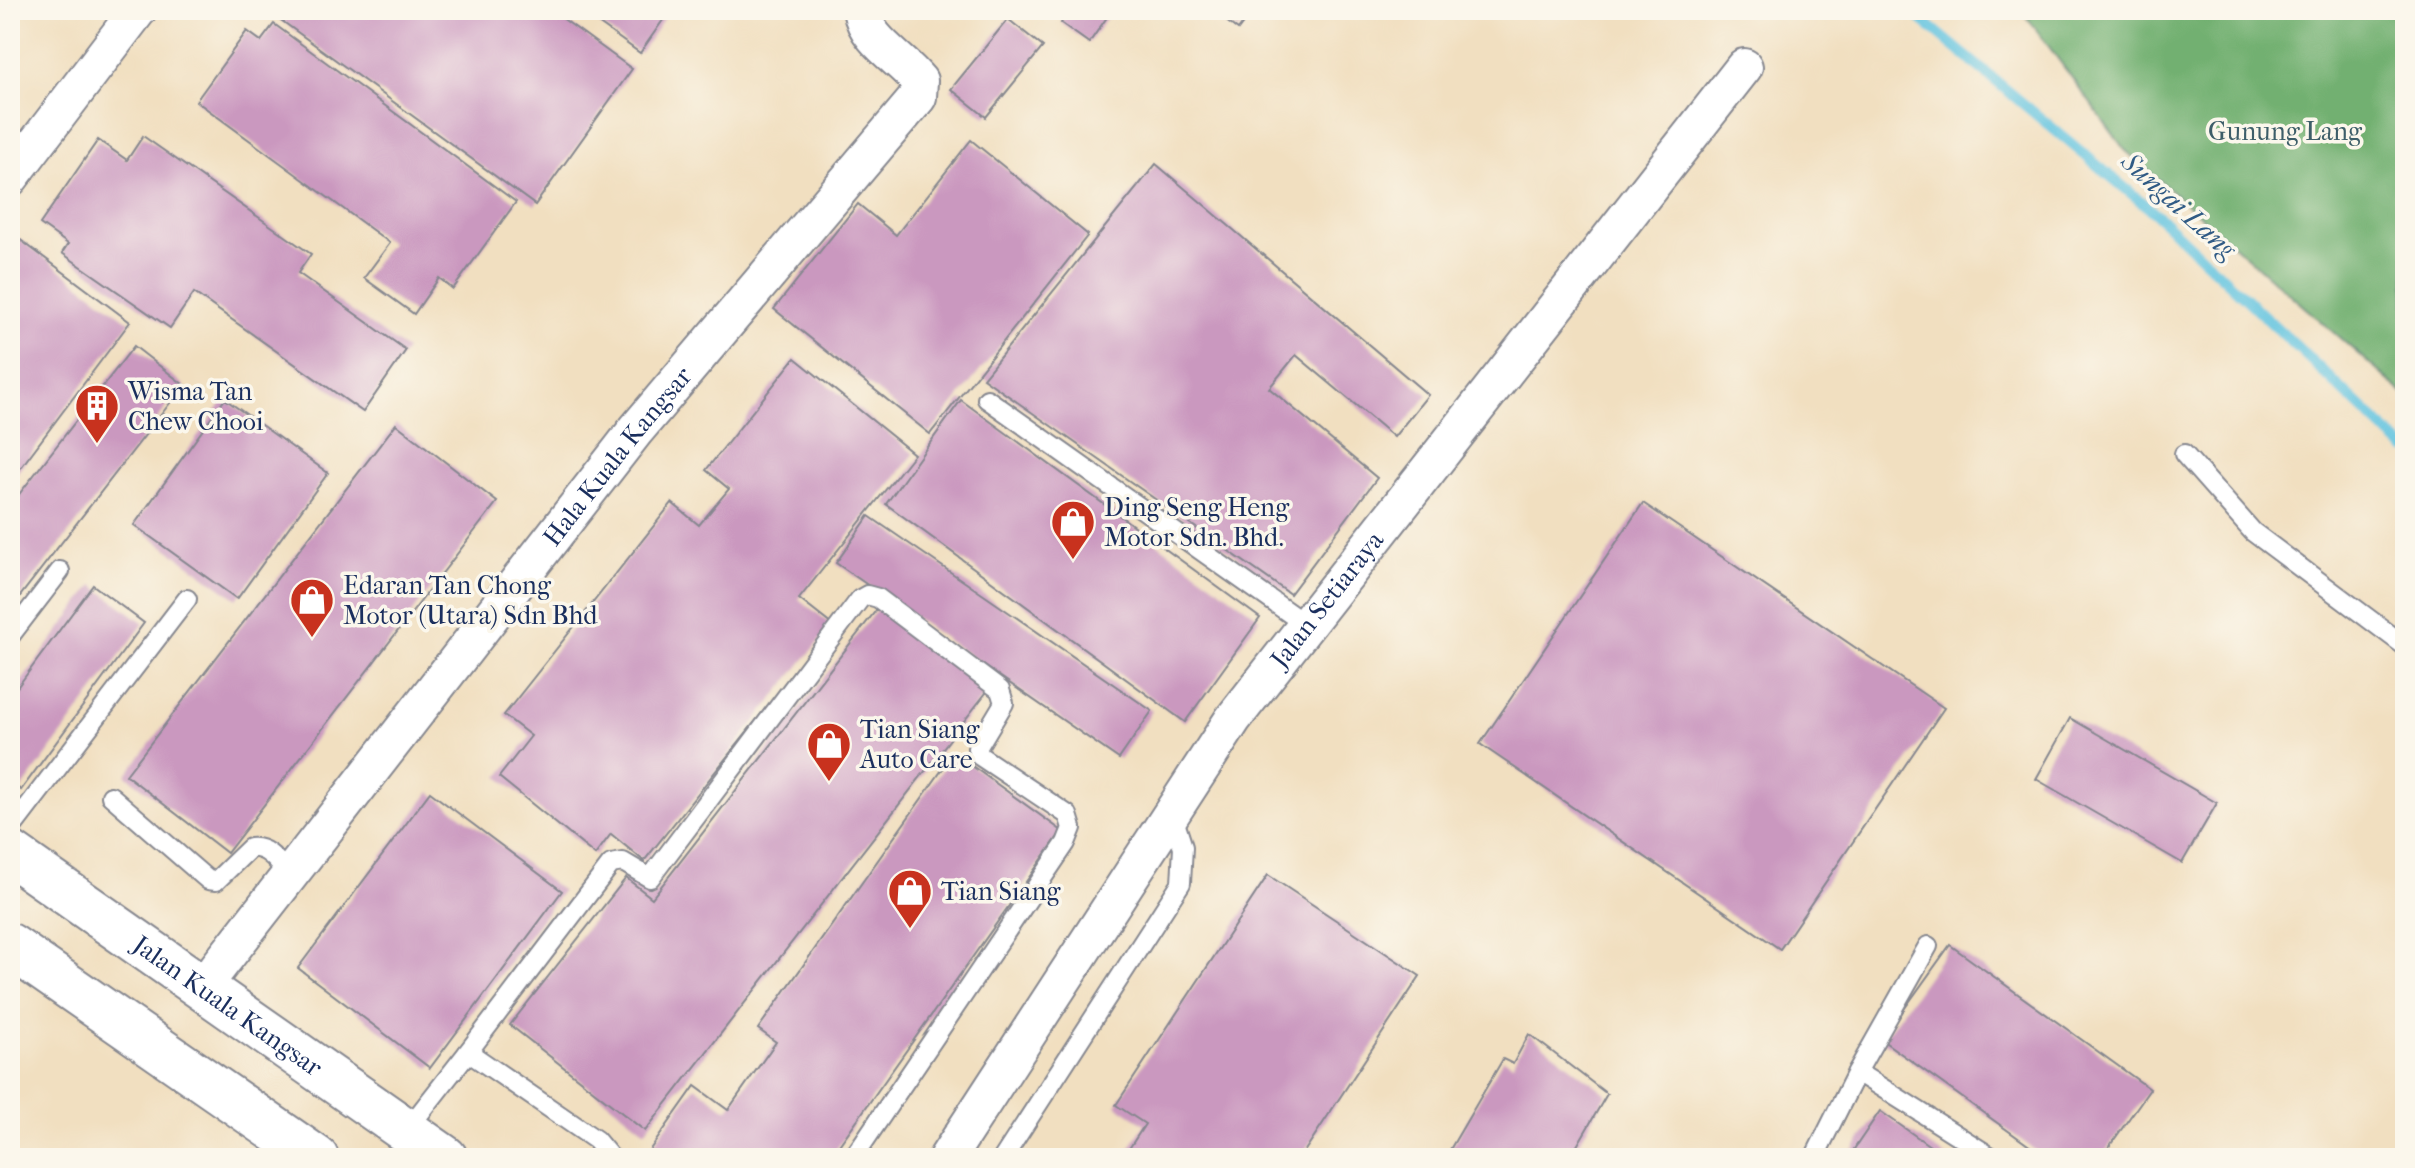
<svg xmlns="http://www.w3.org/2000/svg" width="2415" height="1168" font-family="'IM FELL French Canon',serif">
	<rect width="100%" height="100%" fill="#fbf7ec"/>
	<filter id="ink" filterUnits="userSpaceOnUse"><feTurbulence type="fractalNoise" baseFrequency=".0125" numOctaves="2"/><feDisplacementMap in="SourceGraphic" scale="16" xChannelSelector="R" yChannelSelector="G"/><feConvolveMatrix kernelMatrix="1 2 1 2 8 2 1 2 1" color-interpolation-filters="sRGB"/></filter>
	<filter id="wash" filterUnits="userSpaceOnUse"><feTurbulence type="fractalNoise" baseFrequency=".006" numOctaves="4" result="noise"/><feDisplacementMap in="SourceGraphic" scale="32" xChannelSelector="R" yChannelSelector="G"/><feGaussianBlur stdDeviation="1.8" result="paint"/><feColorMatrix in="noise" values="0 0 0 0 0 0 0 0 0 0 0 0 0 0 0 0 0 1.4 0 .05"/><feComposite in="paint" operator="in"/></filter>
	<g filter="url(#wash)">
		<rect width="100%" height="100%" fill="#f1dfc0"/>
		<polygon fill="#72b071" stroke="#467068" stroke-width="2" points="2022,10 2405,10 2405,395 2125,150"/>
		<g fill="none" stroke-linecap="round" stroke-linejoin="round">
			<polyline stroke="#60c3df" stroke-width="11" points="1910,10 2155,213 2405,449"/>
		</g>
		<g id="blocks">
			<g fill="#ca98bf">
				<polygon points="267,10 551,10 632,69 535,205"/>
				<polygon points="580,10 670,10 640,53"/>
				<polygon points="1070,10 1112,10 1089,43 1061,23"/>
				<polygon points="1212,10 1253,10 1238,30"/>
				<polygon points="1008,19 1043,47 986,117 951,89"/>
				<polygon points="274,24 516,202 453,289 439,278 414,314 364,278 390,243 196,101 247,31 261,41"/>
				<polygon points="143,136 311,254 298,273 406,350 363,412 194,293 170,328 62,253 68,244 40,224 98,140 127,160"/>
				<polygon points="971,140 1088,235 930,434 774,309 858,204 896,235"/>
				<polygon points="1156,164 1428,395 1394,437 1296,355 1269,388 1377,478 1290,594 983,378"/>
				<polygon points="10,232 130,322 10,482"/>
				<polygon points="134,346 184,385 10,609 10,506"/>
				<polygon points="795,358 914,454 799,599 832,625 644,861 611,834 595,855 499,777 531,736 504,715 672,503 699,525 729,489 706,470"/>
				<polygon points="225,399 328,473 237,599 134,525"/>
				<polygon points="961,400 1260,618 1185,722 886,504"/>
				<polygon points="396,424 497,502 227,853 126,775"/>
				<polygon points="1643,503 1944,708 1780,949 1480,744"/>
				<polygon points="869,516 1152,711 1119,759 836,563"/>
				<polygon points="93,585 144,623 21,790 10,782 10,697"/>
				<polygon points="881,604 989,689 645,1131 510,1025 626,878 652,898"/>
				<polygon points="2070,718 2217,803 2182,863 2036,779"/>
				<polygon points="954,753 1062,831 830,1158 644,1158 695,1086 728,1110 776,1042 758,1029"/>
				<polygon points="430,792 562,891 430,1068 298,968"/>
				<polygon points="1268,875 1420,976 1300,1158 1123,1158 1145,1124 1116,1105"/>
				<polygon points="1950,945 2150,1089 2101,1158 2046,1158 1882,1040"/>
				<polygon points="1529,1034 1607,1094 1570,1158 1445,1158 1503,1059 1513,1064"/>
				<polygon points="1880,1111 1947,1158 1848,1158"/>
			</g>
		</g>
	</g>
	<g filter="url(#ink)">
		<use href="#blocks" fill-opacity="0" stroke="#86878f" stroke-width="2"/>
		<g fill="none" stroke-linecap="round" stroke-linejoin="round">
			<g stroke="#86878f" stroke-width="22">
				<g id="lane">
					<polyline points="987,399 1306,625"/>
					<polyline points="2184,454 2253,532 2405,646"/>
					<polyline points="10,636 60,571"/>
					<path d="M111,796l97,84 8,1 34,-33c19,-2 29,16 41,29"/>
					<polyline points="10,830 187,599"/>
					<polyline points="468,1052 611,864 623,862 650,878 860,599 867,595 878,598 1000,690 1004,703 977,748 980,756 1068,815 1072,828 1066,843 853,1158"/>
					<polyline points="1857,1072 1928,946"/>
					<polyline points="406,1131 468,1052 596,1140 611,1158"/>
					<polyline points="1003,1158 1181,883 1183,847 1172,813"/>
					<polyline points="1814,1158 1857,1072 1993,1158"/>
				</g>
			</g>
			<g stroke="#86878f" stroke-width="40">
				<g id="street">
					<polyline points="10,178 138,10"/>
					<path id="s1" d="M201,989l435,-559 282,-333 1,-16c-19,-24 -52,-39 -58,-71"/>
					<path id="s2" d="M947,1158l286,-439 511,-652"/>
				</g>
			</g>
			<g stroke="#86878f" stroke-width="48">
				<g id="highway">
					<path id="s3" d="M10,853l435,305"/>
					<polyline points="10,946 316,1158"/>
				</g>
			</g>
			<use href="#lane" stroke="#fff" stroke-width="18"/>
			<use href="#street" stroke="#fff" stroke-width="36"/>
			<use href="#highway" stroke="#fff" stroke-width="44"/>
		</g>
	</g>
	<defs>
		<g id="building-pin" transform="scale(2.3)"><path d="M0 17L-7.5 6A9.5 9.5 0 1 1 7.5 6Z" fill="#c8321e" stroke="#fbf7ec"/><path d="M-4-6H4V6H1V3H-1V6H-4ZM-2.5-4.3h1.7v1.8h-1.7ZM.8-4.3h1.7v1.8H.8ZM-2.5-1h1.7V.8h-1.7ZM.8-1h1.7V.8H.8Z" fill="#fff"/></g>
		<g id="shop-pin" transform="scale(2.3)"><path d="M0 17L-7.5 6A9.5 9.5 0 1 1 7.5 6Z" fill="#c8321e" stroke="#fbf7ec"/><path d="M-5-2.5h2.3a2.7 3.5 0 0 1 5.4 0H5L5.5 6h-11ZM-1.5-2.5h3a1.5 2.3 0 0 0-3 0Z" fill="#fff"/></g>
	</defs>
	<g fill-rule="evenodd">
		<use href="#building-pin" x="97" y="406"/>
		<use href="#shop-pin" x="1073" y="522"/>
		<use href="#shop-pin" x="312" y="600"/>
		<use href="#shop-pin" x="829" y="744"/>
		<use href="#shop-pin" x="910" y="891"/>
	</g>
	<g text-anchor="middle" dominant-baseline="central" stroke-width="7" stroke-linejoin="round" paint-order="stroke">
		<g font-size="26" fill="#3d5e69" stroke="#fbf7ec">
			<text x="2285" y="131">Gunung Lang</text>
		</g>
		<g font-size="26" fill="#1b2f5e" stroke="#fbf7ec" text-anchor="start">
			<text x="128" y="391">Wisma Tan<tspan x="128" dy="30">Chew Chooi</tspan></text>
			<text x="1104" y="507">Ding Seng Heng<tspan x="1104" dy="30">Motor Sdn. Bhd.</tspan></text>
			<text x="343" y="585">Edaran Tan Chong<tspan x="343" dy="30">Motor (Utara) Sdn Bhd</tspan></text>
			<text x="860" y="729">Tian Siang<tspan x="860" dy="30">Auto Care</tspan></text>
			<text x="941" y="891">Tian Siang</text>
		</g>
		<g font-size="26" fill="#1b2f5e" stroke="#fbf7ec">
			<text stroke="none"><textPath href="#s1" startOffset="676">Hala Kuala Kangsar</textPath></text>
			<text stroke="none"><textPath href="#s2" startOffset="676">Jalan Setiaraya</textPath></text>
			<text stroke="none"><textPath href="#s3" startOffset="266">Jalan Kuala Kangsar</textPath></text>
		</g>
		<g font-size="28" font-style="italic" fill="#305b85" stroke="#fbf7ec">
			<text transform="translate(2179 205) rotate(42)">Sungai Lang</text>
		</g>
	</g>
	<rect width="2415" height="1168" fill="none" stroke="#fbf7ec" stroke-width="40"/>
</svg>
